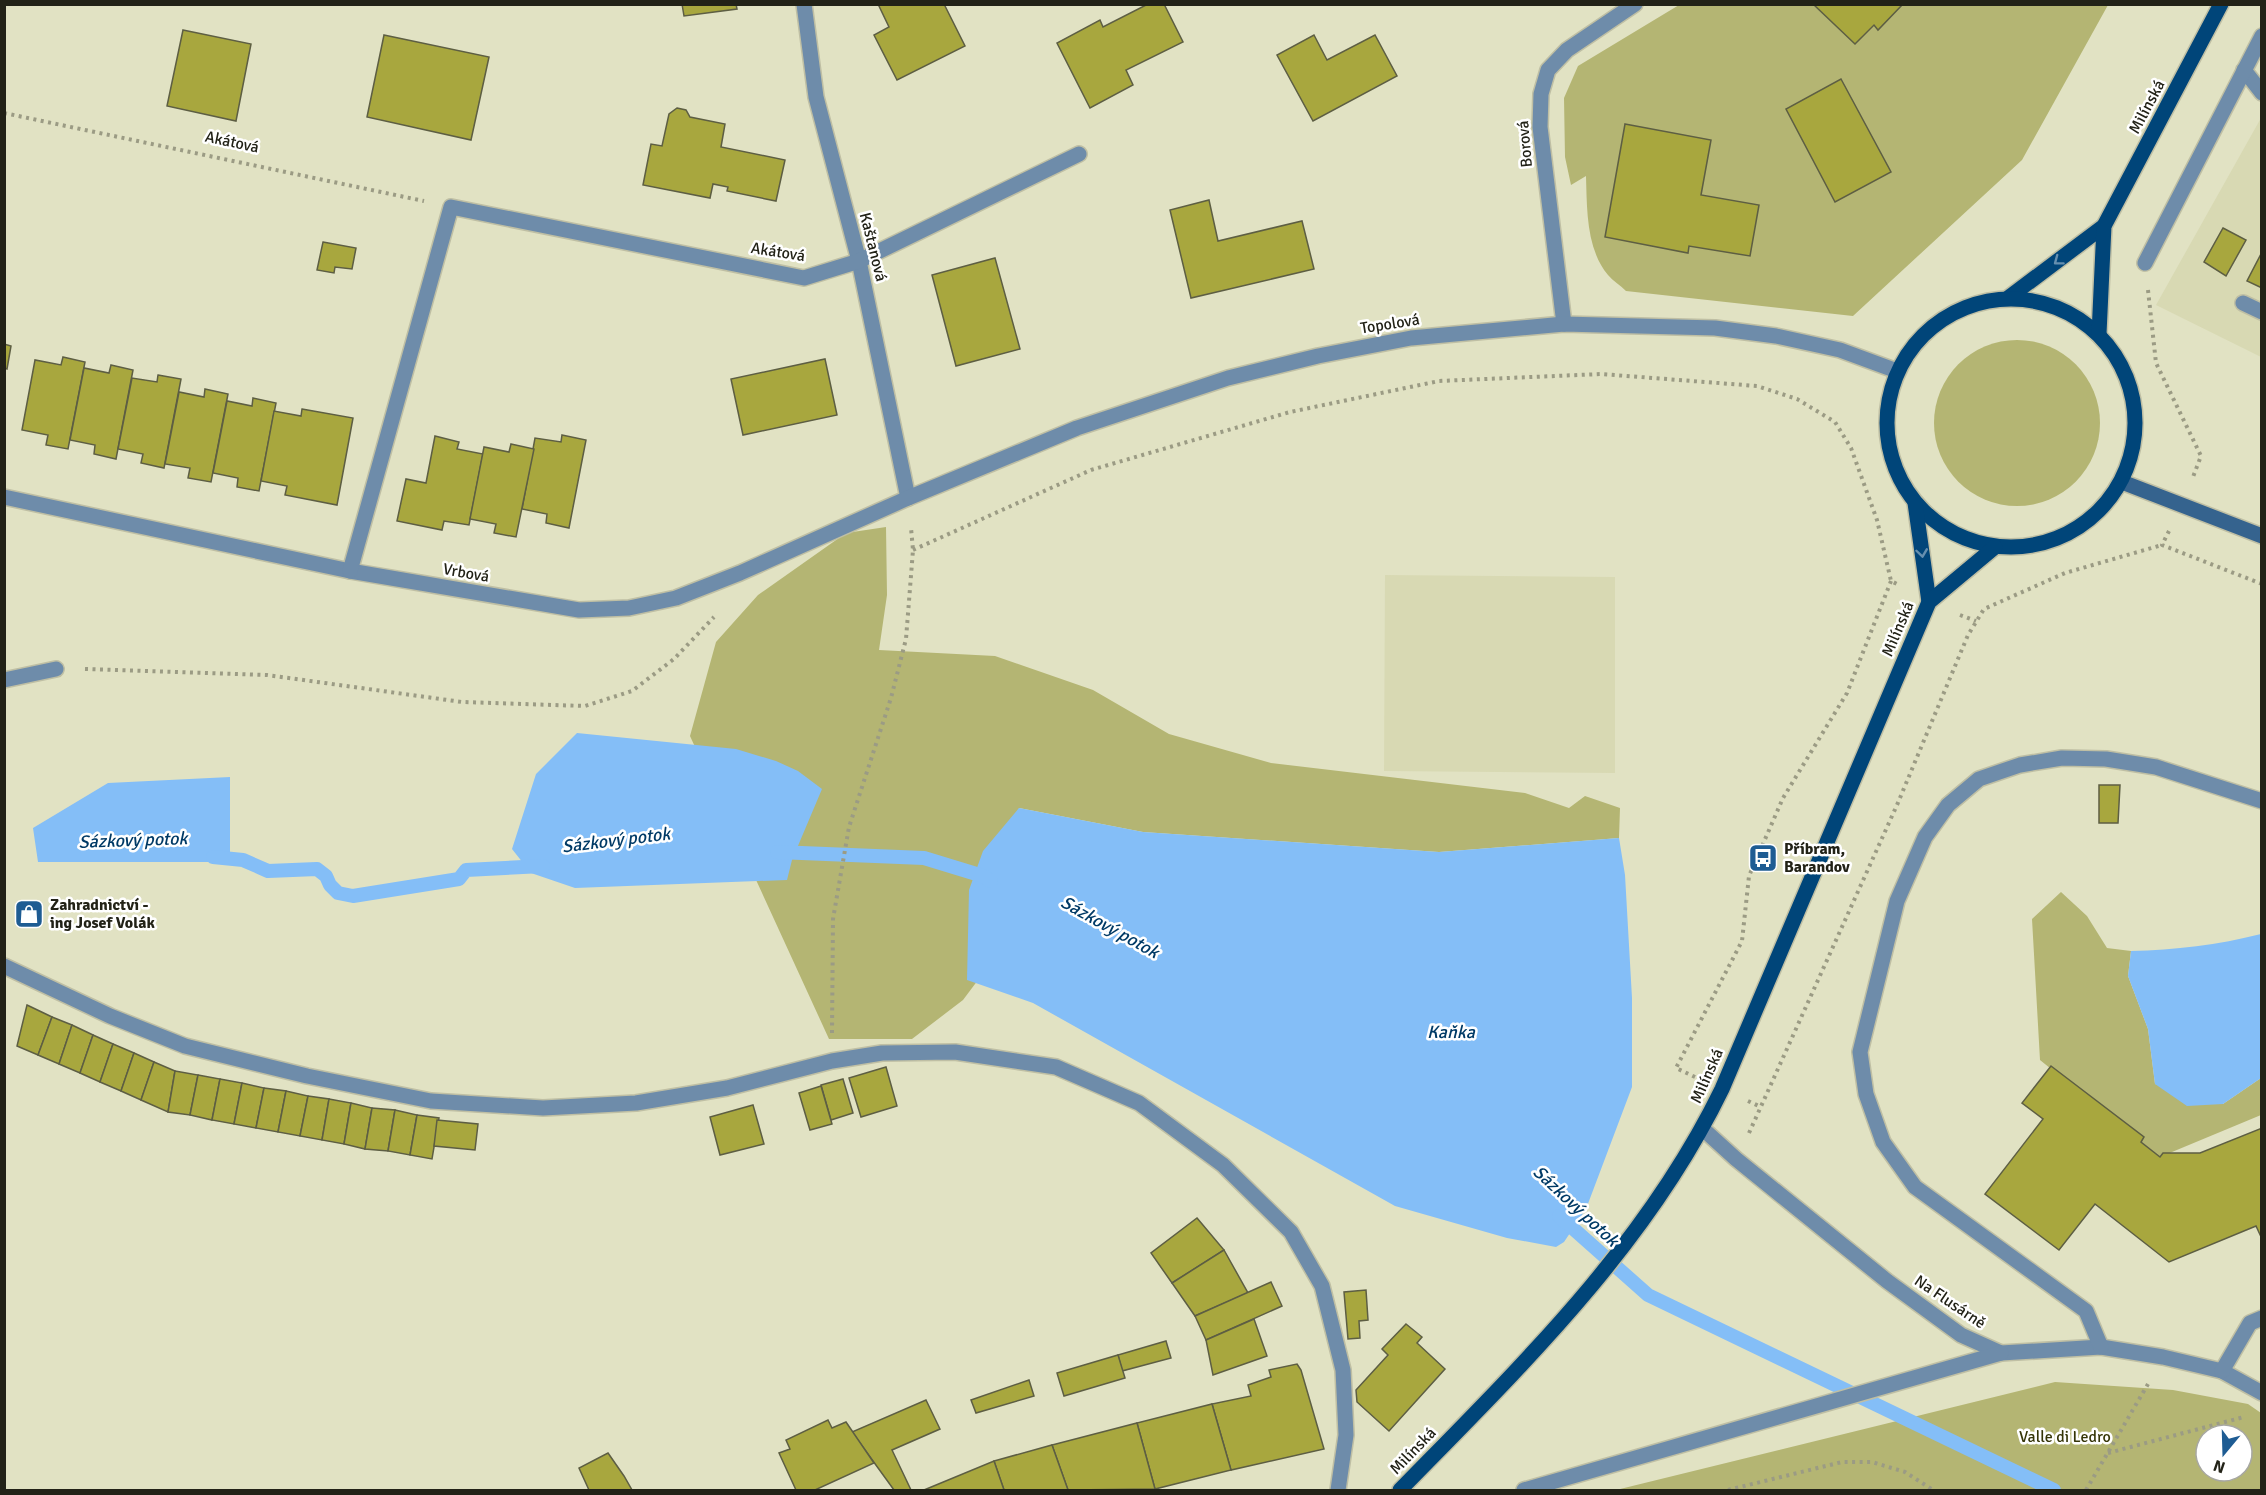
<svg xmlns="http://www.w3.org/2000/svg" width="2266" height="1495" font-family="Signika,sans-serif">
	<rect width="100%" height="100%" fill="#e1e2c3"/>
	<g fill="#d8d9b3">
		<polygon points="2261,118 2261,357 2156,305"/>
		<polygon points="1385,575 1615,577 1615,773 1384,771"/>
	</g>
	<g fill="#b4b573" fill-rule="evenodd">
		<path d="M1679,5h429l-86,155 -169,156 -227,-25c-6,-6 -13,-10 -18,-16 -22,-26 -21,-67 -22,-99l-15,9 -6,-28 -1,-59 14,-32z"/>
		<circle cx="2017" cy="423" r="83"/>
		<polygon points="886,527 887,595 879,650 995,656 1093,690 1169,734 1271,763 1525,793 1569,808 1585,796 1620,808 1619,838 1439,852 1143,832 1019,808 981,976 963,1000 912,1039 829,1039 690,736 716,642 758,595 846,533"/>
		<polygon points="2061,892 2087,916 2107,948 2131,951 2128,976 2148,1029 2155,1084 2223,1104 2261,1078 2261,1115 2160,1157 2040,1060 2032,919"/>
		<path d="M2055,1382l118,8 75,14 13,9v77h-645zM2206,1435h36v36h-36z"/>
	</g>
	<g fill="#84bef7">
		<polygon points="577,733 736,749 776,761 798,771 822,789 792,860 787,880 575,888 531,873 512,849 536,774"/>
		<polygon points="230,777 230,858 232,862 38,862 33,828 108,783"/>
		<polygon points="1019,808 1143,832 1439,852 1619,838 1625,875 1632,998 1632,1087 1586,1209 1564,1242 1556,1247 1507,1238 1395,1206 1033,1003 967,980 969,890 983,851"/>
		<path d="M2261,934v144l-38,26 -36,2 -32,-22 -7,-55 -20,-53 3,-25c44,-1 87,-6 130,-17z"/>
	</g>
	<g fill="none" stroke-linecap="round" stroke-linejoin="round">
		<g stroke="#84bef7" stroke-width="14">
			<polyline points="777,852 924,858 983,876 991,881"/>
			<polyline points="213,857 243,860 268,871 317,869 326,876 330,885 338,893 353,896 459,879 466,870 543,866"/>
			<polyline points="1559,1216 1648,1295 2054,1490"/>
		</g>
	</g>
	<g fill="#a8a73e" stroke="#5d5e43" stroke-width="1.5">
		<polygon points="682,4 736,4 737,9 684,16"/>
		<polygon points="878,4 944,4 965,46 897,80 874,35 889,27"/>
		<polygon points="1148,4 1164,4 1183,42 1126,70 1133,85 1090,108 1057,43 1100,20 1103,27"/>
		<polygon points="1813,4 1903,4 1878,30 1874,25 1855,44"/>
		<polygon points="183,30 251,44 236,121 167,106"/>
		<polygon points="384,35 489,57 471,140 367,117"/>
		<polygon points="1314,35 1327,60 1375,35 1397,76 1313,121 1277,55"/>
		<polygon points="1841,79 1891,172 1835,202 1786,109"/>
		<polygon points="677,108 686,110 690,117 725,124 721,147 785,160 776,201 727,191 728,187 713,184 710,198 643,185 651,144 662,146 669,114"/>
		<polygon points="1625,124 1711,140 1701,195 1759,205 1750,256 1689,246 1688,253 1605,237"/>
		<polygon points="1209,200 1218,241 1302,221 1314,269 1191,298 1170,210"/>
		<polygon points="2223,228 2246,240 2226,276 2204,262"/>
		<polygon points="323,242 356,248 352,269 335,267 334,273 317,270"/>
		<polygon points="2262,252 2262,288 2247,281"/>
		<polygon points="995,258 1020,349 956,366 932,275"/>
		<polygon points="4,344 11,346 7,369 4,368"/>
		<polygon points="63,357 85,362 68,449 46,445 48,435 22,430 35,360 61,365"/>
		<polygon points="825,359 837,415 743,435 731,379"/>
		<polygon points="111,365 133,370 116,459 94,454 95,445 70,440 84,368 109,373"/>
		<polygon points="158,375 181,379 164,468 141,463 143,454 118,449 132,378 157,382"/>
		<polygon points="205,389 228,394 211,482 188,478 190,468 165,464 179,392 204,397"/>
		<polygon points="253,398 276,403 259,491 237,487 238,478 213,473 227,401 252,406"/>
		<polygon points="302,409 353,418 337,505 285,495 287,486 261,481 274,411 301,416"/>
		<polygon points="562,435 586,440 569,528 546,523 547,514 522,509 535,438 561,442"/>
		<polygon points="435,436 459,442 457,449 483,454 469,525 444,521 442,530 397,521 406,479 426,483"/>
		<polygon points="511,444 534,449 516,537 494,533 496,524 470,519 484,447 509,452"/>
		<polygon points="2099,785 2120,785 2118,823 2099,823"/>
		<polygon points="27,1005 52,1017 38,1055 17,1046"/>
		<polygon points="52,1017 72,1025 59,1064 38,1055"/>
		<polygon points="72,1025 93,1035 80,1073 59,1064"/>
		<polygon points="93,1035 113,1044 100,1082 80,1073"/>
		<polygon points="113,1044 134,1053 121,1091 100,1082"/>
		<polygon points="134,1053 154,1062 141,1100 121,1091"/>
		<polygon points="154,1062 175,1071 168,1112 141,1100"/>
		<polygon points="2051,1066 2144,1137 2141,1142 2160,1157 2163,1153 2200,1153 2262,1128 2262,1239 2256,1226 2169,1262 2095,1204 2059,1250 1985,1194 2043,1119 2022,1103"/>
		<polygon points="886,1067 897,1106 861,1117 849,1078"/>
		<polygon points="175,1071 198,1075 190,1115 168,1112"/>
		<polygon points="198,1075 220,1079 212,1120 190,1115"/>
		<polygon points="220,1079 242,1083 234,1124 212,1120"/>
		<polygon points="843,1079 853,1113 831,1120 821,1085"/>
		<polygon points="242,1083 264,1088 256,1128 234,1124"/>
		<polygon points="821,1086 832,1124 810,1130 799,1093"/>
		<polygon points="264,1088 286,1091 278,1132 256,1128"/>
		<polygon points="286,1091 308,1096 300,1136 278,1132"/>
		<polygon points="308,1096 329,1099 322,1140 300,1136"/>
		<polygon points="329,1099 351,1103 344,1144 322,1140"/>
		<polygon points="351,1103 372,1108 365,1149 344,1144"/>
		<polygon points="753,1105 764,1144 720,1155 710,1117"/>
		<polygon points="372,1108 395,1110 388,1151 365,1149"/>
		<polygon points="395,1110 417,1115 410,1155 388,1151"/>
		<polygon points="417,1115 439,1118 432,1159 410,1155"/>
		<polygon points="437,1120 478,1124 475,1150 434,1146"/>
		<polygon points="1197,1218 1224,1250 1172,1283 1151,1253"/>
		<polygon points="1224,1250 1248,1293 1195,1316 1172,1283"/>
		<polygon points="1271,1282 1282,1306 1206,1340 1195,1316"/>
		<polygon points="1366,1290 1368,1320 1359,1321 1360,1338 1348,1339 1344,1292"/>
		<polygon points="1254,1319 1267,1356 1213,1375 1206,1340"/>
		<polygon points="1406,1324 1422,1337 1417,1343 1445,1369 1389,1431 1357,1402 1356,1390 1388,1355 1382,1349"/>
		<polygon points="1166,1341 1171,1358 1122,1371 1118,1355"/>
		<polygon points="1118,1355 1125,1378 1064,1396 1057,1373"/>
		<polygon points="1297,1364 1301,1370 1324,1449 1231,1470 1212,1404 1251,1396 1248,1385 1271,1377 1269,1370"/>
		<polygon points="1029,1380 1034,1396 976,1413 971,1400"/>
		<polygon points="926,1400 940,1429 892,1450 911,1490 894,1490 852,1432"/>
		<polygon points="1212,1404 1231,1470 1155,1489 1137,1423"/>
		<polygon points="828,1420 832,1428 846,1422 874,1463 815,1490 796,1490 779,1453 790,1449 786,1440"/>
		<polygon points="1137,1423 1155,1489 1068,1490 1052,1445"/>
		<polygon points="1052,1445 1068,1490 1004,1490 994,1461"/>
		<polygon points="608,1453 624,1476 632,1490 589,1490 579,1468"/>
		<polygon points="994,1461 1004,1490 924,1490"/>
	</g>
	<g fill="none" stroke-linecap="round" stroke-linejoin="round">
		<g stroke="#bfbfa4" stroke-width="18">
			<g id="lane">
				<polyline points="2244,70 2262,93"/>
				<polyline points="2145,263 2262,36"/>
				<polyline points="2243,303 2262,312"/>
				<polyline points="4,680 56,669"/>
				<polyline points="4,966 110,1016 185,1046 307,1076 431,1101 543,1108 636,1103 727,1088 832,1061 882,1053 955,1052 1056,1067 1139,1103 1223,1165 1291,1232 1322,1286 1343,1370 1346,1435 1338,1490"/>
				<polyline points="1703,1129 1736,1159 1887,1281 1961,1335 2001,1353 2101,1347 2163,1357 2222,1371 2262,1393"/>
				<polyline points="2101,1347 2086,1311 1915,1187 1883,1142 1866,1094 1860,1052 1897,901 1925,837 1948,805 1979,779 2020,765 2062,758 2106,759 2156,767 2262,801"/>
				<polyline points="2222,1371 2250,1323 2262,1318"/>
				<polyline points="1524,1490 2001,1353"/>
			</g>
		</g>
		<g stroke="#bfbfa4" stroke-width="18">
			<g id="street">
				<polyline points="804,4 816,97 859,261 908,498"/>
				<polyline points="1564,324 1540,127 1541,94 1548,70 1567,50 1635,4"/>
				<polyline points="4,497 350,571 579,610 629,608 676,598 740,573 908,498 1077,428 1228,378 1318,356 1411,338 1564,324 1715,328 1776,336 1840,350 1897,371"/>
				<polyline points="350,571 451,207 804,278 859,261 1079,154"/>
			</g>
		</g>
		<g stroke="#bfbfa4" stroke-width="18">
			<polyline id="secondary" points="2122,482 2262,536"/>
		</g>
		<g stroke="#bfbfa4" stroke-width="18">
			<g id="primary">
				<polyline points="2008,298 2104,226"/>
				<circle cx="2011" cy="423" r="124"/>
				<polyline points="2099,334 2104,226 2221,4"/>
				<polyline points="1915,503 1929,602"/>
				<path d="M1400,1490c120,-123 246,-244 322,-401l207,-487 66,-55"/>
			</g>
		</g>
		<g stroke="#9b9b84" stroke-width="4" stroke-dasharray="3 4.5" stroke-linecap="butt">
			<polyline points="4,113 424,201"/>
			<polyline points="2148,290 2156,363 2201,456 2193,477"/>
			<polyline points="2169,531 2162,545 2262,584"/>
			<polyline points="913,550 1091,470 1290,412 1439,381 1601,374 1757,386 1797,399 1835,422 1851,448 1877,520 1891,581 1897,584"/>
			<polyline points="1960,615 1976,621"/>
			<polyline points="85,669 267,675 462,702 585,706 632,691 674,659 714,617"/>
			<polyline points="832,1033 833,919 849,827 891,698 906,639 913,550 911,528"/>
			<polyline points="1695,1077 1676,1068 1742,941 1749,876 1783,798 1847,693 1891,581"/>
			<polyline points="1748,1101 1761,1107"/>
			<polyline points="1749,1133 1897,805 1968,635 1984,609 2065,573 2162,545"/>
			<polyline points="2108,1453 2244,1417"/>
			<polyline points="1728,1490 1842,1462 1872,1462 1905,1472 1933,1490"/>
			<polyline points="2086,1490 2148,1384"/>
		</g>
		<use href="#lane" stroke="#6e8caa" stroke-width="15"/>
		<use href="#street" stroke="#6e8caa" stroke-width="15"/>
		<use href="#secondary" stroke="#35638e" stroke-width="15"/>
		<use href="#primary" stroke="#004579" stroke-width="15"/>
	</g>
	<defs><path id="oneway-chevron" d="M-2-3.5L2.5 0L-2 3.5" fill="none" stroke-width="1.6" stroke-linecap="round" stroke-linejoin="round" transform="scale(1.5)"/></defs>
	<g stroke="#668faf">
		<use href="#oneway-chevron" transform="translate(2058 261) rotate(143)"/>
		<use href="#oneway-chevron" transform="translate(1922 553) rotate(82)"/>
	</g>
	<defs>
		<g id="bus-square" transform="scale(1.5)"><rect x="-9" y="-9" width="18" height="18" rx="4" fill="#1e5c93" stroke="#fff"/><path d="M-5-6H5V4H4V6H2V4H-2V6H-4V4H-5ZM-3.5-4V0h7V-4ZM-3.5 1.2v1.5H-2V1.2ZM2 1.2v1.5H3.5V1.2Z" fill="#fff"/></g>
		<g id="shop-square" transform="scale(1.5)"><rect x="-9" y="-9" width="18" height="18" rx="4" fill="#1e5c93" stroke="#fff"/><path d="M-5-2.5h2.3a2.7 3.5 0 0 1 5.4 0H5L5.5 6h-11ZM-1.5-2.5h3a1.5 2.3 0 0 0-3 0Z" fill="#fff"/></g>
	</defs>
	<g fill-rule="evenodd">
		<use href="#bus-square" x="1763" y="858"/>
		<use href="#shop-square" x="29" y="914"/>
	</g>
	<g text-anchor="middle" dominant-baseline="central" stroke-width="5" stroke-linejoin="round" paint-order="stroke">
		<g font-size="16" fill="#222217" stroke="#fff">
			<text transform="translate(2147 107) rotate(-62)">Milínská</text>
			<text transform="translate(232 142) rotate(12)">Akátová</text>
			<text transform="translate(1525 144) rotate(-95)">Borová</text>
			<text transform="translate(873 247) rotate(76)">Kaštanová</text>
			<text transform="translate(778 252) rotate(9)">Akátová</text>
			<text transform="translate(1390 324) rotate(-9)">Topolová</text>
			<text transform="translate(466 573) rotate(10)">Vrbová</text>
			<text transform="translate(1898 629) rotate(-67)">Milínská</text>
			<text transform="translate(1707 1076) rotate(-66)">Milínská</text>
			<text transform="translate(1950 1302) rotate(34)">Na Flusárně</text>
			<text transform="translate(1413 1451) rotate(-46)">Milínská</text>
		</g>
		<g font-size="16" font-weight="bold" fill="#222217" stroke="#fff" text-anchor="start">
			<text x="1784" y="849">Příbram,<tspan x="1784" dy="18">Barandov</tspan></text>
			<text x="50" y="905">Zahradnictví -<tspan x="50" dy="18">ing Josef Volák</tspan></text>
		</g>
		<g font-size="16" fill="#353507" stroke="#fff">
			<text x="2065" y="1437">Valle di Ledro</text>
		</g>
		<g font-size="18" font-style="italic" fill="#003a66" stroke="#fff">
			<text transform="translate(133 840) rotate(-2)">Sázkový potok</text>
			<text transform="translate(616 840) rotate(-7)">Sázkový potok</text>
			<text transform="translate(1110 927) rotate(29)">Sázkový potok</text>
			<text x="1451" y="1032">Kaňka</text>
			<text transform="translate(1576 1206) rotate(43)">Sázkový potok</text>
		</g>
	</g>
	<rect width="2266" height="1495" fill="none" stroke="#222217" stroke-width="12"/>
	<g transform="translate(2224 1453) rotate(199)"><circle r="28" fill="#ffffff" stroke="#a7a7a2" stroke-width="1.5"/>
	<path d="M0-4.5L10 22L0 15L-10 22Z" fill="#1e5c93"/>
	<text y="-9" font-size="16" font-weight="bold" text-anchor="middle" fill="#222217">N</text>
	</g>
</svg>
